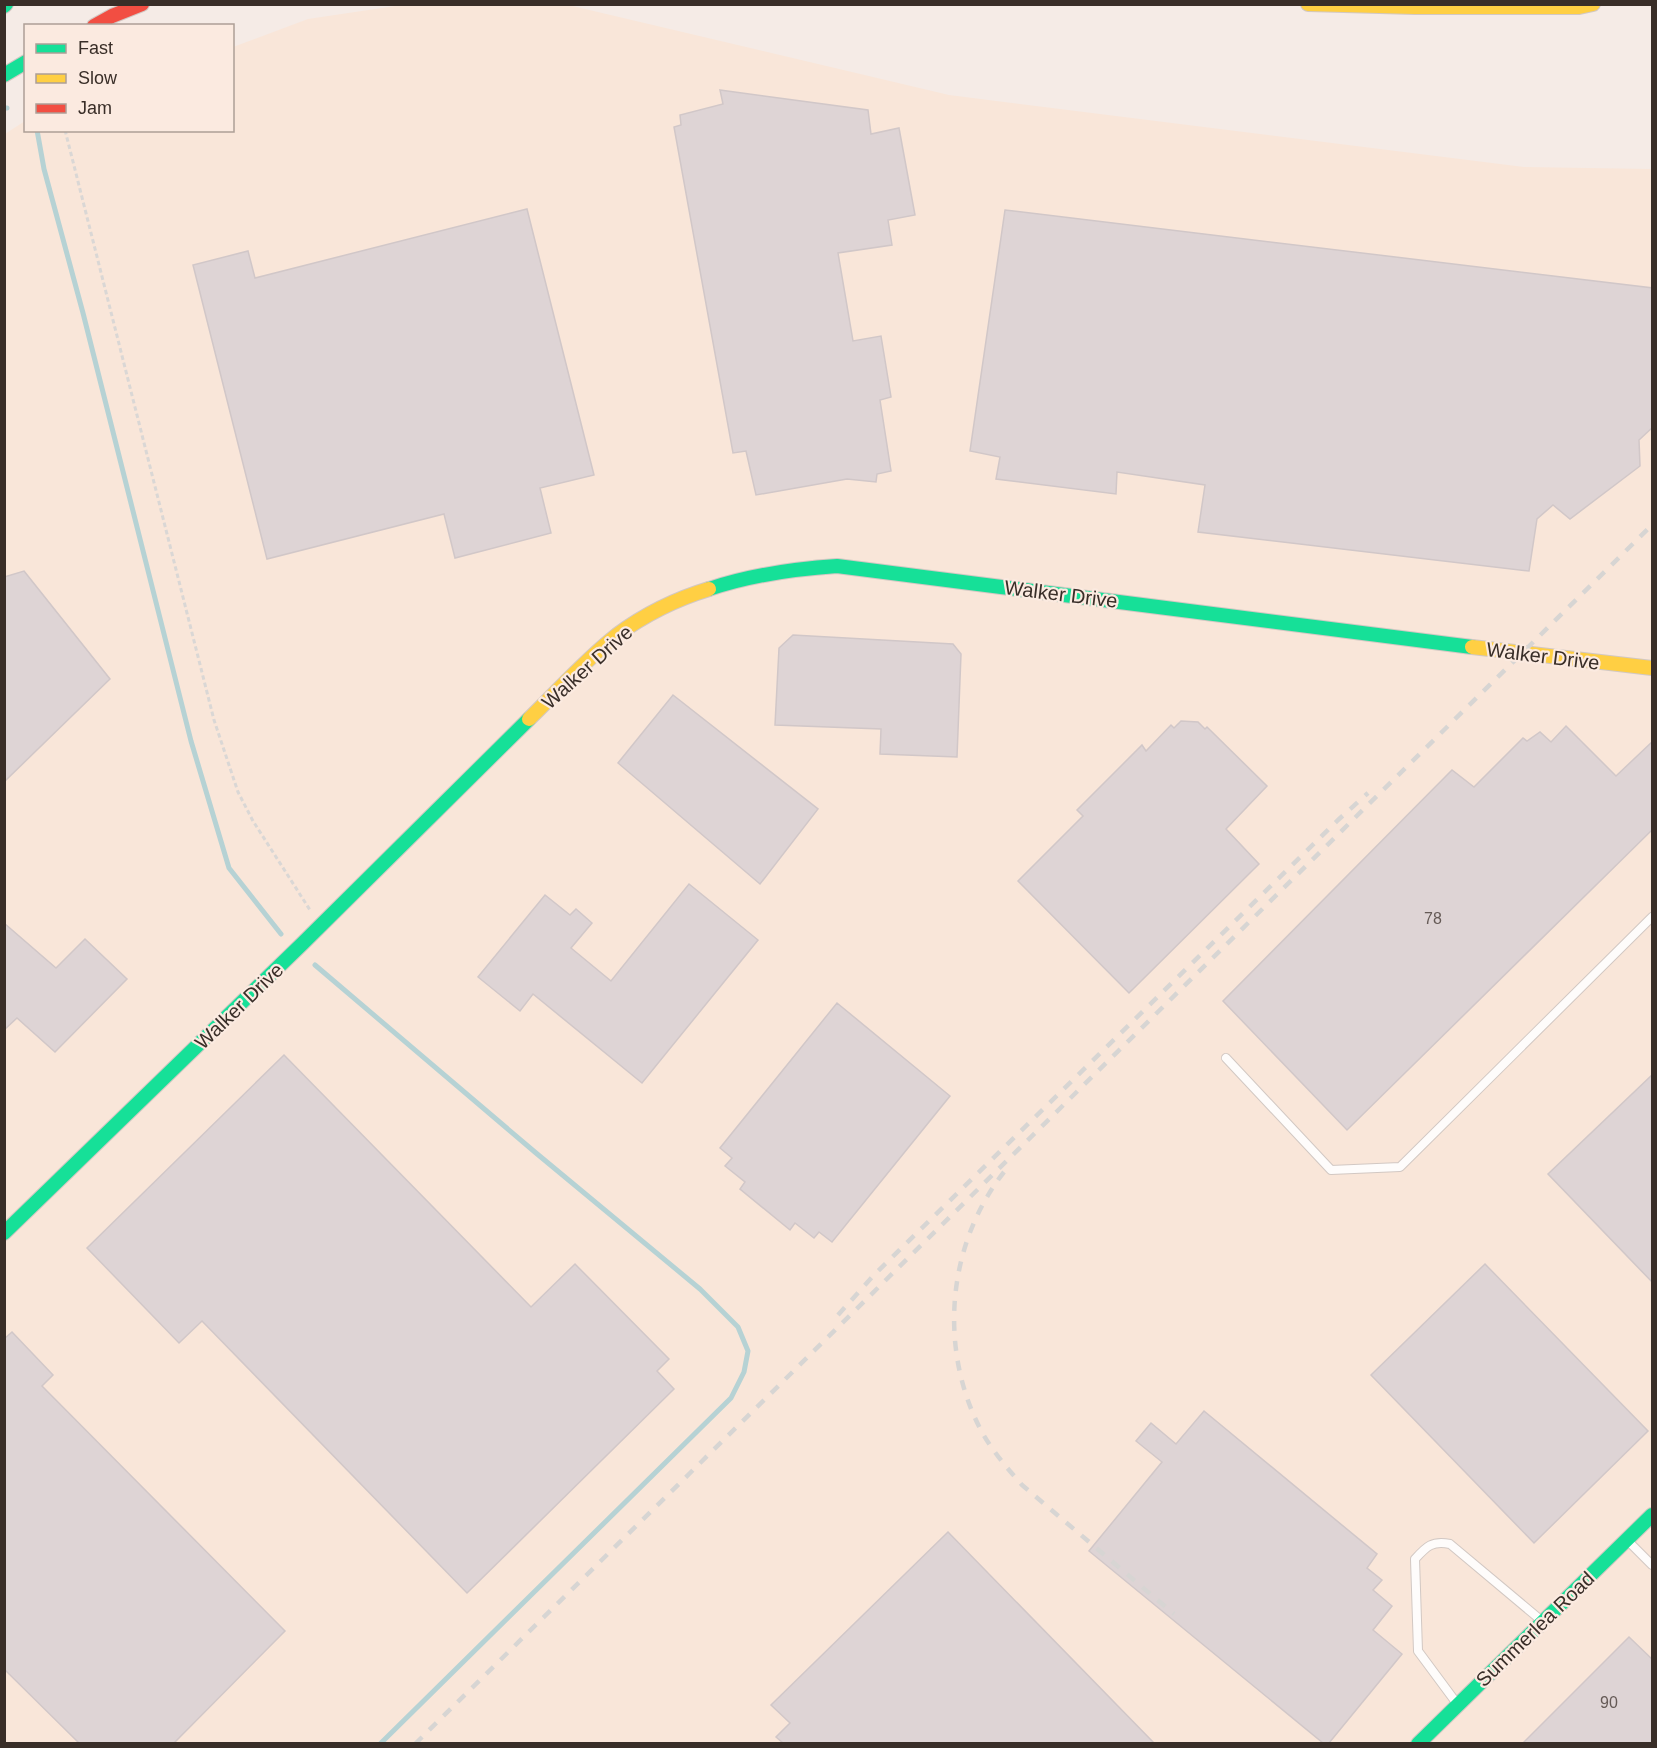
<svg xmlns="http://www.w3.org/2000/svg" width="1657" height="1748" font-family="Arial,sans-serif">
	<rect width="100%" height="100%" fill="#f5ebe6"/>
	<polygon fill="#f9e6d9" points="564,4 949,95 1524,167 1652,169 1652,1743 5,1744 5,134 25,121 26,130 232,130 233,47 308,19 402,5"/>
	<g fill="none" stroke-linecap="round" stroke-linejoin="round">
		<g stroke="#b6d2d4" stroke-width="5">
			<polyline points="4,108 7,108"/>
			<polyline points="37,130 44,169 83,313 191,741 229,868 281,934"/>
			<polyline points="315,965 536,1153 700,1289 738,1327 748,1351 744,1372 731,1398 380,1744"/>
		</g>
	</g>
	<g fill="#ded4d5" stroke="#d1c7c8" stroke-width="1.5">
		<polygon points="720,90 868,110 871,134 899,128 915,215 888,220 892,245 838,253 853,341 881,336 891,397 880,400 891,471 877,474 876,482 847,479 756,495 746,451 733,453 674,127 681,125 680,115 723,104"/>
		<polygon points="527,209 594,475 540,488 551,533 455,558 444,514 267,559 193,265 248,251 255,278"/>
		<polygon points="1005,210 1653,288 1653,427 1639,440 1640,466 1570,519 1553,505 1537,519 1529,571 1198,532 1205,485 1117,472 1116,494 996,479 1000,457 970,451"/>
		<polygon points="24,571 110,679 4,782 4,577"/>
		<polygon points="793,635 953,644 961,654 957,757 880,754 881,729 775,725 779,648"/>
		<polygon points="673,695 818,809 760,884 618,763"/>
		<polygon points="1181,721 1198,722 1205,729 1207,727 1267,786 1226,829 1259,864 1129,993 1018,881 1083,816 1077,810 1142,745 1146,751 1171,725 1174,728"/>
		<polygon points="1566,726 1616,776 1653,741 1653,829 1347,1130 1223,1001 1452,770 1474,787 1523,738 1527,741 1540,732 1551,742"/>
		<polygon points="689,884 758,940 642,1083 533,994 520,1011 478,977 545,895 570,915 576,909 592,923 571,948 611,981"/>
		<polygon points="4,923 56,968 85,939 127,979 55,1052 17,1018 4,1030"/>
		<polygon points="837,1003 950,1096 832,1242 819,1232 814,1238 795,1223 790,1230 740,1189 745,1182 725,1166 732,1158 720,1148"/>
		<polygon points="284,1055 531,1307 575,1264 669,1359 657,1371 674,1389 467,1593 202,1321 179,1343 87,1248"/>
		<polygon points="1653,1074 1653,1283 1548,1174"/>
		<polygon points="1485,1264 1648,1431 1534,1543 1371,1375"/>
		<polygon points="12,1332 53,1375 42,1386 285,1631 174,1743 79,1743 4,1669 4,1339"/>
		<polygon points="1204,1411 1377,1554 1367,1568 1382,1580 1373,1590 1392,1606 1373,1630 1402,1654 1329,1743 1323,1743 1089,1551 1162,1462 1136,1441 1151,1423 1176,1444"/>
		<polygon points="948,1532 1154,1743 783,1743 776,1737 790,1723 771,1705"/>
		<polygon points="1629,1637 1653,1660 1653,1743 1523,1743"/>
	</g>
	<g fill="none" stroke-linecap="round" stroke-linejoin="round">
		<g stroke="#d2c8c3" stroke-width="10">
			<g id="lane">
				<polyline points="1226,1058 1331,1170 1400,1167 1652,917"/>
				<polyline points="1628,1541 1652,1565"/>
				<path d="M1458,1705l-40,-54 -3,-92c11,-12 17,-19 35,-15l92,77"/>
			</g>
		</g>
		<g stroke="#d2c8c3" stroke-width="16">
			<g id="fast">
				<polyline points="4,6 6,4"/>
				<polyline points="4,75 26,62"/>
				<path d="M709,589c41,-14 84,-20 128,-23l635,81"/>
				<polyline points="4,1233 302,944 529,719"/>
				<polyline points="1418,1744 1652,1515"/>
			</g>
		</g>
		<g stroke="#d2c8c3" stroke-width="16">
			<g id="slow">
				<polyline points="1308,4 1415,7 1579,7 1593,4"/>
				<polyline points="1472,647 1652,668"/>
				<path d="M529,719c29,-28 56,-59 88,-84 27,-20 59,-36 92,-46"/>
			</g>
		</g>
		<g stroke="#d2c8c3" stroke-width="16">
			<polyline id="jam" points="94,26 112,16 142,4"/>
		</g>
		<polyline stroke="#dad7d5" stroke-width="3" stroke-dasharray="4.5 3" stroke-linecap="butt" points="65,130 214,720 238,792 253,821 310,910"/>
		<use href="#lane" stroke="#fefcfb" stroke-width="8"/>
		<use href="#fast" stroke="#16e098" stroke-width="14"/>
		<use href="#slow" stroke="#ffcf43" stroke-width="14"/>
		<use href="#jam" stroke="#f24e42" stroke-width="14"/>
		<g stroke="#d7d5d3" stroke-width="4.5" stroke-dasharray="10 10" stroke-linecap="butt">
			<path d="M1004,1172c-58,74 -66,180 -21,262 11,19 25,35 39,51l152,129"/>
			<polyline points="838,1315 874,1275 1338,820 1368,793"/>
			<polyline points="415,1744 1652,525"/>
		</g>
	</g>
	<g text-anchor="middle" dominant-baseline="central" stroke-width="4.5" stroke-linejoin="round" paint-order="stroke">
		<g font-size="16" fill="#655a56">
			<text x="1433" y="918">78</text>
			<text x="1609" y="1702">90</text>
		</g>
		<g font-size="20" fill="#392e28" stroke="#fbeae0">
			<text transform="translate(1061 594) rotate(7)">Walker Drive</text>
			<text transform="translate(1543 656) rotate(7)">Walker Drive</text>
			<text transform="translate(587 667) rotate(-42)">Walker Drive</text>
			<text transform="translate(239 1006) rotate(-44)">Walker Drive</text>
			<text transform="translate(1535 1629) rotate(-44)">Summerlea Road</text>
		</g>
	</g>
	<rect width="1657" height="1748" fill="none" stroke="#392e28" stroke-width="12"/>
	<rect x="24" y="24" width="210" height="108" fill="#fbeae0" stroke="#ad9f96" stroke-width="1.5"/>
	<rect x="36" y="44" width="30" height="9" fill="#16e098" stroke="#ad9f96" stroke-width="1.5"/>
	<text x="78" y="54" font-size="18" fill="#392e28">Fast</text>
	<rect x="36" y="74" width="30" height="9" fill="#ffcf43" stroke="#ad9f96" stroke-width="1.5"/>
	<text x="78" y="84" font-size="18" fill="#392e28">Slow</text>
	<rect x="36" y="104" width="30" height="9" fill="#f24e42" stroke="#ad9f96" stroke-width="1.5"/>
	<text x="78" y="114" font-size="18" fill="#392e28">Jam</text>
</svg>
